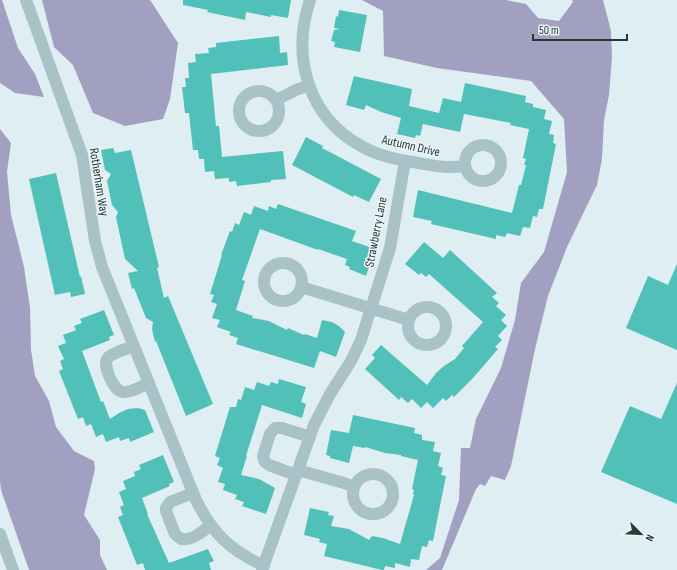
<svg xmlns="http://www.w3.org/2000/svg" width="677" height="570" font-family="'Sofia Sans Condensed',sans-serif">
	<rect width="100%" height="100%" fill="#dfeef2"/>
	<g fill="#a1a0c0">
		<polygon points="0,0 2,0 18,48 35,74 44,97 15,93 0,83"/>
		<polygon points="42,0 150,0 178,43 170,99 163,119 125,126 93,113 73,65 54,47"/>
		<polygon points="362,0 506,0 526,4 538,18 559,21 573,2 572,0 603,0 611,31 612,57 609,95 604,120 602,159 597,185 567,247 548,296 535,349 511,466 505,480 491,476 485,486 480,484 476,489 442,570 426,570 440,558 459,500 461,448 470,448 476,419 501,368 515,320 521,283 544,252 567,172 564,119 531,81 437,68 384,56 383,11"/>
		<polygon points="0,129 11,143 7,172 11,215 24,267 30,308 31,350 35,376 49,401 56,427 74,451 94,461 95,469 84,515 100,540 100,555 107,570 29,570 1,490 0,481"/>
	</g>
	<g fill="#50c0b8">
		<polygon points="183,0 291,0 288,18 271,15 271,17 246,12 245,20 207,12 208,10 183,5"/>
		<polygon points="339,10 367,15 360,52 334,47 335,42 331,41 334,30 340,29 334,28 336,16 338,17"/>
		<polygon points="279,36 280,53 287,52 288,65 211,74 216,126 219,126 222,157 283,151 286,179 271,180 271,182 237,186 236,181 229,182 229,178 215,179 214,171 205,172 204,159 199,159 198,150 193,150 189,113 185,113 182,87 186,87 185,78 189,78 188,63 196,62 195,54 209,53 208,48 216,47 216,43"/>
		<polygon points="354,76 412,89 409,106 439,113 443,98 461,102 465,83 526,96 525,102 533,104 533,107 546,110 544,119 552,121 549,134 554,135 553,143 556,144 543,209 539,209 537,217 533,216 530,228 523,227 520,236 507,233 505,237 496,235 496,239 431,224 432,221 413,217 418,190 512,213 519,185 521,185 526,165 524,165 526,159 523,158 529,129 510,125 511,123 464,114 460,132 423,124 420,136 416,135 415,138 397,134 401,118 381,112 366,105 364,110 346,105"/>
		<polygon points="306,137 323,146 322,148 381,179 369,202 354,195 353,197 292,165"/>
		<polygon points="113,148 115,153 131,150 159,267 157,268 164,298 168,296 213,404 186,416 156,341 155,342 152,329 153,322 146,318 134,288 132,289 128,273 138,271 125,259 116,217 118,212 112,205 107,181 111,174 105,170 101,150"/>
		<polygon points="56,173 80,277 81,276 85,294 71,297 70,292 55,295 29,179"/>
		<polygon points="278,204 356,231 352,241 375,249 366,276 349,269 350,267 345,265 347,259 318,249 318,250 260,229 242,280 245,281 236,310 253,316 252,318 269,321 287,330 288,328 304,335 305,334 317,338 322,320 332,322 339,326 345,332 336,357 320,351 314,368 236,344 238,338 229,335 231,332 217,327 220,320 212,318 217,304 211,302 214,295 210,294 222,255 221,255 230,231 232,232 235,223 239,225 244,212 251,215 254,206 268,211 269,206 276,209"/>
		<polygon points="424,242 443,258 450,250 497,293 492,297 499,303 496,306 506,315 501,320 507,326 498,336 502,340 495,347 498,349 473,378 454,397 452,395 446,401 443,398 433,408 427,402 421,408 412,399 408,403 401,397 399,400 365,369 375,358 372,355 381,345 427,385 436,373 444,366 455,359 464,348 462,346 483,322 429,274 426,277 421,273 419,275 405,264"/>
		<polygon points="677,264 677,350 626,328 648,276 668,285"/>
		<polygon points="104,310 114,335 109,337 110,340 82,351 101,402 103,401 110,419 119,413 128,409 138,408 145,410 154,432 130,442 129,438 120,441 119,437 106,442 103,434 96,437 91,424 86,426 83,417 78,419 59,371 63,369 60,361 64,359 58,346 66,343 63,335 76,330 74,326 82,323 80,319"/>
		<polygon points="279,379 306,387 301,402 306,404 302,418 262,405 246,456 247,456 241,475 259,479 275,488 266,514 242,506 244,502 235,499 237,495 223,490 225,484 218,482 223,468 217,465 220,458 215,456 230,407 236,407 238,399 241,400 245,387 254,390 257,382 269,386 271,382 278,384"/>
		<polygon points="677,383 677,504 601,472 630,406 661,419"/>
		<polygon points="353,415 415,428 414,433 422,435 422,440 435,442 433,451 441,453 438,466 443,468 441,475 446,476 433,541 429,540 427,547 422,546 419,560 411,559 410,567 395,563 395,568 385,566 384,570 382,570 324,556 327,544 319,542 320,539 304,535 310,508 329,512 328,515 334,516 331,526 349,529 369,540 372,536 383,538 400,544 414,495 413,494 414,490 412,489 418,460 401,456 401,455 385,453 365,447 365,448 353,446 349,463 330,458 330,456 326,455 331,430 349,433"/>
		<polygon points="163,455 174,482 169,484 170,486 142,498 148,514 147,514 169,563 208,549 214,561 209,563 211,570 145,570 143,563 137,565 118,517 123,515 120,507 124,505 119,492 126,489 123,481 135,476 134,472 141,469 139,465"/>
	</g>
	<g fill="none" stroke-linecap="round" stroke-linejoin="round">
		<g stroke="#a9c2c7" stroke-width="12">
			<path d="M26,0l56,155 13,86 7,26 94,233c17,34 34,50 68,66"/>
			<path d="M310,0c-19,57 -2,118 53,147 16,9 33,12 50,15 18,3 33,7 51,4"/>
			<circle cx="259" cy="111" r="20"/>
			<polyline points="276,100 298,89 309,86"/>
			<circle cx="483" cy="163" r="18"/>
			<circle cx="283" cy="282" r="19"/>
			<polyline points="301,287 409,320"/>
			<circle cx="427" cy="326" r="19"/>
			<path d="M134,346c-6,3 -24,7 -27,13 -4,7 7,33 16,33 8,1 19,-6 26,-9"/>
			<polyline points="298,470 344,483 354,487"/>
			<circle cx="373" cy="494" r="20"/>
			<polyline points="296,475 269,465 265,462 263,457 264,453 270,434 275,428 282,428 310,437"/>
			<path d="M193,493l-23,9 -4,6v3l9,23 6,5c10,2 22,-7 29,-14"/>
			<polyline points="0,534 13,570"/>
			<polyline points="262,570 314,425 330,394 351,361 361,340 390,248 405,161"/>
		</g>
	</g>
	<g text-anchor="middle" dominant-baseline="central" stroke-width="3" stroke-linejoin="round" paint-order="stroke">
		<g font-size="13" fill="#2a3838" stroke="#ecf6f9">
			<text transform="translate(411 146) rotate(13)">Autumn Drive</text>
			<text transform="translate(99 182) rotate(81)">Rotherham Way</text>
			<text transform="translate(376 232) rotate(-79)">Strawberry Lane</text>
		</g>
	</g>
	<g transform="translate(641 534) rotate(114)" stroke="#ecf6f9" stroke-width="3" paint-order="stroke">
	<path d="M0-3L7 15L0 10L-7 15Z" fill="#2a3838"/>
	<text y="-6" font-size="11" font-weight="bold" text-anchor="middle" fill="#2a3838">N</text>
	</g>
	<path d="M533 34v6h94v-6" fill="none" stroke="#2a3838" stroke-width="2"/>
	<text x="539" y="34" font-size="12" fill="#2a3838" stroke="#ecf6f9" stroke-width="3" paint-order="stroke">50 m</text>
</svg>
